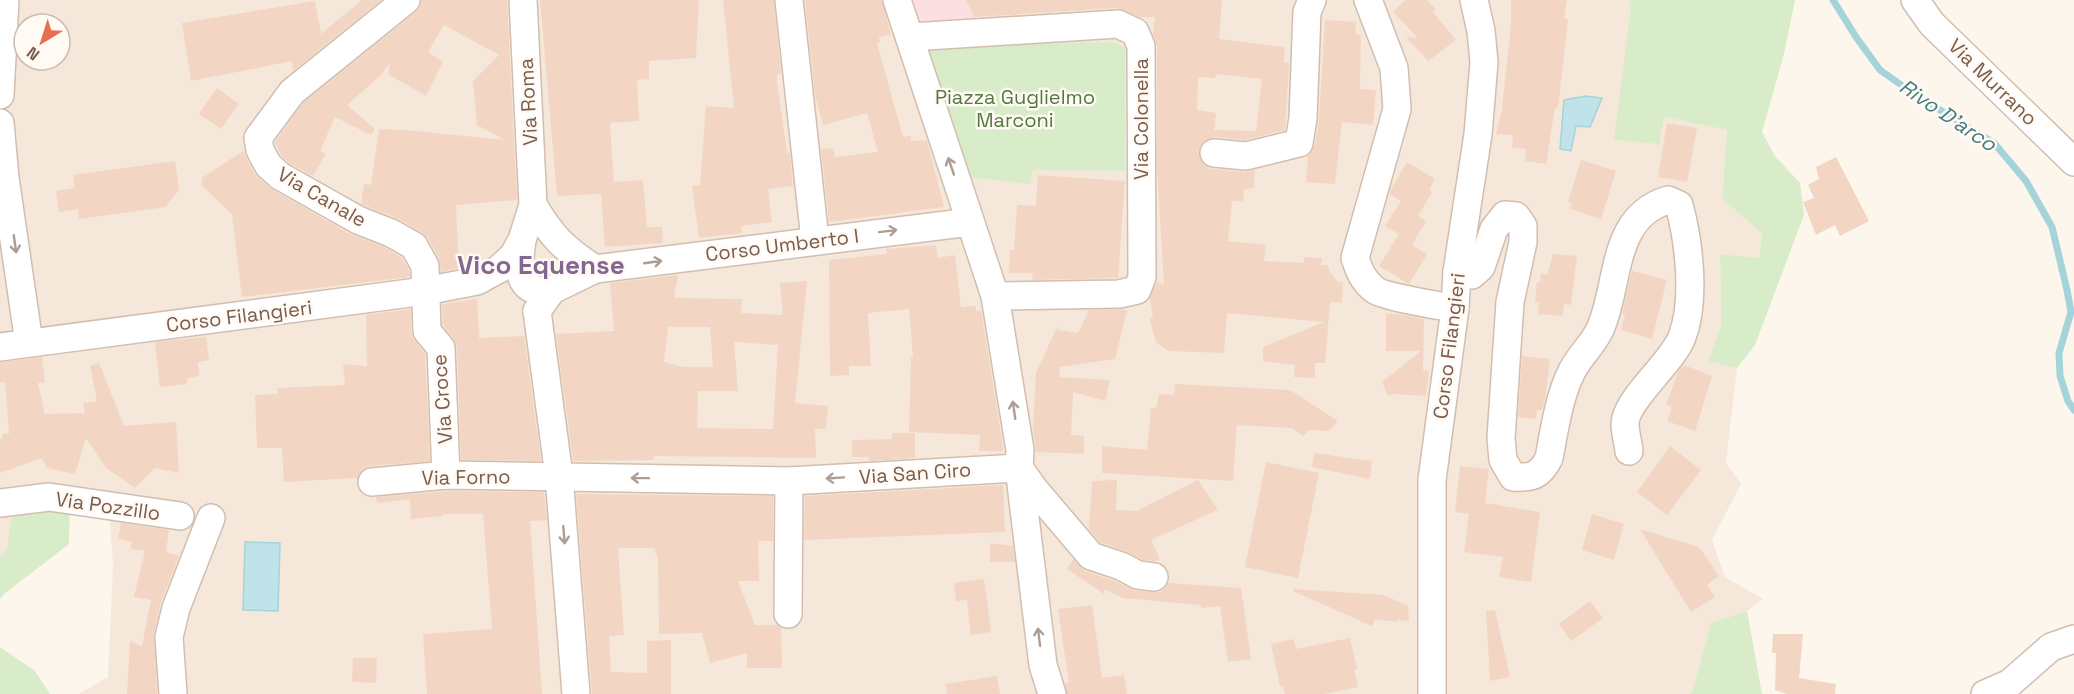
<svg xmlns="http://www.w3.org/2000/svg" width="2074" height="694" font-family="'Space Grotesk',sans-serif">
	<rect width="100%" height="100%" fill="#fdf6ec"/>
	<path fill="#f5e8da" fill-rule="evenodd" d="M0,0h1629l35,117 63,13 -5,68 40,36 -3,24 -39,-4 1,71 -13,35 29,8 -11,95 15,21 -29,56 13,37 38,22 -16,12 -36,12 -19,71h-1613l29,-17 5,-112 -4,-54 -39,-7 -70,51zM24,24h36v36h-36z"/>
	<polygon fill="#fbdfe3" points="911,0 1017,0 1017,22 922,23"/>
	<g fill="#d8ecc9">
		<polygon points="1629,0 1795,0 1784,54 1762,132 1775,156 1800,183 1804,215 1755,345 1737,368 1708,361 1721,325 1720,254 1759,258 1762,234 1722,198 1727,130 1664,117 1659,144 1614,140 1631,7"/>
		<polygon points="1113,42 1125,48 1125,171 1032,170 1031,184 966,177 926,46"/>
		<polygon points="70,504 69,544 4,594 0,599 0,555 7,549 12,513"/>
		<polygon points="1747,611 1762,694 1690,694 1692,693 1711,623"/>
		<polygon points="0,647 35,671 50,694 0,694"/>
	</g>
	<g fill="#bfe3e8" stroke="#a5d3da" stroke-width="1.5">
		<polygon points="1586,96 1602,98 1590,127 1576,126 1571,151 1560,149 1564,100"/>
		<polygon points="245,542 280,543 278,611 243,610"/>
	</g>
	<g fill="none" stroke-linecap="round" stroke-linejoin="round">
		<polyline stroke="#a5d3da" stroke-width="7" points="1833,0 1856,37 1880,70 1914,94 1994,143 2026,181 2052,227 2067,290 2071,312 2059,353 2060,376 2068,401 2074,410"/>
	</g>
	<g fill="#f3d5c3" fill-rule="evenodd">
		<polygon points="362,0 381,0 293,71 292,61 191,81 182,23 315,1 321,34"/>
		<polygon points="421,0 507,0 517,200 456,205 459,268 441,272 439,258 428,238 422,233 397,218 361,204 364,184 371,185 379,129 405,130 505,140 477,125 473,81 499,55 444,25 428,52 443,62 426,96 388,74 390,63 379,77 347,105 375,129 371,135 335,117 320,151 326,154 313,176 289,163 281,155 275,142 303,103 416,12 420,6"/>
		<polygon points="540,0 699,0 696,58 649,61 649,79 637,80 639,121 610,123 614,182 643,180 647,227 662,227 663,243 605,247 601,194 557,196"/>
		<polygon points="723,0 774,0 781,74 777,75 777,81 787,153 790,153 793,186 768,189 772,222 741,226 742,233 699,238 692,186 700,185 706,106 734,108"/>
		<polygon points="805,0 882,0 891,35 879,37 880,43 877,43 903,137 911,136 911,141 927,140 944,207 829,222 821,149 833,148 835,157 878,152 867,113 823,125 815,95"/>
		<path d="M966,0h256l-3,39 66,8 -1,16h5l-4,67 -40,10 -30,-3 -7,2 -7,5 -3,8 2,7 4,6 8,4 33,3 10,-2 -1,18 -10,1 -1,12h-11l-4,40 38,4 -2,16 40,2v-6l18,1 -1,7h7l1,5 8,11 6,2 -1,20 -12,-1 -5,61h-10v15l-21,-1 1,-12 -32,-4v-14l61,-25 -97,-9 -3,40 -56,-2 -12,-9 -7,-25 4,1 -3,-20 7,-16 7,2 -7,-118v-120l-4,-12 2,-17h-15l-23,-9 -143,9zM1216,74l46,5 -6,52 -42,-1 2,-17 -19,-3 1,-33 17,1z"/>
		<polygon points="1405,0 1427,0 1436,10 1433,12 1456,40 1428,61 1406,37 1418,38 1393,12"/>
		<polygon points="1511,0 1567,0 1564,19 1568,19 1558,108 1555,108 1546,164 1525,161 1526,149 1512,148 1513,135 1496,134 1502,109 1511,25"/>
		<polygon points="1325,20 1356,22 1355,34 1361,35 1360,89 1376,90 1373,125 1342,122 1335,184 1306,182 1308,155 1315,145 1319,120"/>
		<polygon points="217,88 239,104 221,129 199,114"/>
		<polygon points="1667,123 1697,128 1687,182 1658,177"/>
		<polygon points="243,151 254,173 270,188 350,234 384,247 402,258 409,270 410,277 242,297 232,214 202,186 202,178"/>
		<polygon points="1836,157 1869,221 1840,236 1835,225 1816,235 1803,202 1814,198 1808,185 1819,179 1816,167"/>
		<polygon points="1581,160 1616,171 1601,219 1570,209 1572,203 1568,202"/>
		<polygon points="175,161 179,189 166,207 79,219 78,209 59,212 56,191 75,188 73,175"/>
		<polygon points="1407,162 1435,179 1429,190 1432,192 1418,216 1426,221 1412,245 1427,254 1409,284 1379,266 1399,234 1385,226 1401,201 1389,194 1390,191"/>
		<polygon points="1038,175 1125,181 1118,278 1032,280 1033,273 1009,273 1010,250 1014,250 1017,205 1036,206"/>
		<polygon points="936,245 938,258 955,255 961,307 976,306 976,311 981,310 1002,439 1003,451 979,451 980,435 909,432 911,357 913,357 909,309 868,313 871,366 849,366 849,375 830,376 829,260 887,254 886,249"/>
		<polygon points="1553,254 1577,256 1571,305 1564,304 1563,316 1538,314 1539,303 1535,302 1537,282 1540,282 1541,273 1547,275"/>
		<polygon points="1632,271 1667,280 1652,339 1621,330 1625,314 1622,314"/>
		<path d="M678,275l-4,23 68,1 -1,14 42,2 -3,-32 27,-2 -12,122 33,3 -2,23h-11l1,29 -162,-2 -1,4 -80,1 -17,-127 58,-3 -4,-48zM668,327h42l3,40h-30l-19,-5zM734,342l44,3 -5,84 -76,-1 1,-37h40z"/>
		<polygon points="477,299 479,338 524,336 541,461 461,460 457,347 453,338 443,325 442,304"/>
		<polygon points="411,309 411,332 415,341 425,354 430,461 370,466 362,470 357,478 284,482 282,448 257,448 255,395 278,394 277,388 345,385 343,364 367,366 366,315"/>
		<polygon points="1122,309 1127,311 1115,359 1059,367 1060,377 1110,380 1105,401 1073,392 1071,435 1084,436 1084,454 1036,452 1033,430 1036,373 1057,327 1058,330 1078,333 1089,310"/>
		<polygon points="1386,314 1398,314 1424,319 1423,370 1429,371 1426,396 1393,394 1388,396 1382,382 1421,351 1386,351"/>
		<polygon points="206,337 209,360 198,362 199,376 187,378 187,384 160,387 155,342"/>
		<polygon points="1522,356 1550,359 1545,399 1542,410 1537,410 1536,419 1518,417"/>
		<polygon points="42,357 45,382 38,383 45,414 85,413 83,403 97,401 90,366 99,363 124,426 176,422 179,473 155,468 135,488 106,468 86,438 75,474 47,468 42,458 0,473 0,439 2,439 3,434 9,434 5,382 0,382 0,362"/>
		<polygon points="1684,365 1712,376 1695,431 1667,421 1672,407 1666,405 1678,372"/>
		<polygon points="1175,384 1290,390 1338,421 1329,431 1309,430 1303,436 1292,428 1237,425 1233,481 1102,473 1102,446 1147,450 1151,408 1156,408 1159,394 1174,395"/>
		<polygon points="892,433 915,433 915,458 869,461 869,457 852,457 852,440 892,439"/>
		<polygon points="1670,446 1701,470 1667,515 1637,492"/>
		<polygon points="1314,453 1372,461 1370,479 1312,467"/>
		<polygon points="1266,462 1319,473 1298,578 1245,567"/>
		<polygon points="1460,466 1489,469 1485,503 1540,512 1531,582 1499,577 1503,557 1464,552 1469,514 1455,512"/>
		<polygon points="1117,480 1116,510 1137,511 1198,480 1218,510 1151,540 1160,559 1155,561 1143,560 1126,551 1100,542 1089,529 1092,481"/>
		<polygon points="1003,485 1005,532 804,540 805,496"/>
		<polygon points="447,491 544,492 547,520 530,521 542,694 427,694 423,634 492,629 483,514 442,514 442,516 411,519 410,499 377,503 376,497"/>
		<polygon points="576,494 773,496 773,541 758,541 759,581 738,581 755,625 778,625 781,628 782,668 747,668 747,653 710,663 702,633 659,634 658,555 656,555 655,548 618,548 624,635 609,636 611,672 647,673 647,641 671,640 671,694 592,694"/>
		<polygon points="1592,514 1624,524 1614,560 1582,550"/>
		<polygon points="121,523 169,530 166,552 179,556 161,602 154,634 157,694 127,694 130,641 142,646 151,600 134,597 145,551 130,549 132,542 118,539"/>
		<polygon points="1640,529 1699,547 1719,576 1707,585 1715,597 1691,612"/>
		<polygon points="990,543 1013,546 1015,562 990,562"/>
		<polygon points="1073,559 1085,571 1115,581 1136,591 1160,592 1168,583 1241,588 1251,659 1228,662 1220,606 1201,608 1201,605 1123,598 1104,589 1104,594 1067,569"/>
		<polygon points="984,579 991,632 971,635 967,600 956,601 954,583"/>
		<polygon points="1293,589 1384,595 1408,606 1409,621 1397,620 1397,622 1375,619 1372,626 1293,591"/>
		<polygon points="1590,601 1603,618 1571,641 1559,624"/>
		<polygon points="1092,605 1102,678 1124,675 1127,694 1067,694 1065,683 1069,683 1058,609"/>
		<polygon points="1495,610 1510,677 1490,681 1486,611"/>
		<polygon points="1773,634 1803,634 1799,678 1836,684 1835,694 1787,694 1775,690 1776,653 1772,653"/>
		<polygon points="1350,638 1357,668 1354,670 1358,687 1325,694 1285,694 1283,686 1280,686 1271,644 1294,639 1296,649"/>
		<polygon points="353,658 377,658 376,683 352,682"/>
		<polygon points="997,676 1000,694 947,694 946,684"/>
	</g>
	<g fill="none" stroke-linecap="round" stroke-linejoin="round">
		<g stroke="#d1beb0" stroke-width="30">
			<g id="minor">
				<polyline points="406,0 292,92 258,138 260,150 268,165 280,176 358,220 391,233 414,246 425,266 427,331 441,348 446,475"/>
				<polyline points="789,0 815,240"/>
				<polyline points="897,0 995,296 1020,450 1019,468 1043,665 1052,694"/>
				<path d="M1368,0l26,68 3,41 -42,149c4,12 8,23 20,32 10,7 65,16 80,18"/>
				<polyline points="1915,0 1932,24 2074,162"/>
				<polyline points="911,37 1118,24 1135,32 1141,46 1142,277 1137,290 1119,294 995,296"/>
				<polyline points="0,95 5,0"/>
				<polyline points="0,123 5,178 29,343"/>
				<polyline points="1214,153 1246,156 1299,143 1303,118 1307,12 1312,0"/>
				<path d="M533,205c19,32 31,44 62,64"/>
				<path d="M522,240c-2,15 -8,47 15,50 4,1 10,0 15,0"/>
				<path d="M1457,272l15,3 9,-8 13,-38 11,-14 11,1 7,10v16l-13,60 -9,136 2,22 10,17c19,1 27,-1 36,-19 5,-26 10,-61 22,-85 7,-16 24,-30 30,-46 19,-45 10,-110 67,-127l11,5c10,36 17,96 3,132 -9,25 -57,63 -57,87 0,8 3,18 4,27"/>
				<polyline points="537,311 552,290 595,269 970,222"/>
				<polyline points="537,311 559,476 576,694"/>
				<polyline points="0,347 425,291 477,281 499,269 513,256 522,240 533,205 523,0"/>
				<polyline points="1020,469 1034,489 1091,556 1121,566 1138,575 1154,577"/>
				<polyline points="372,482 446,475 789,481 1019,468"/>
				<polyline points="0,503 49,497 180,516"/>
				<polyline points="788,614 789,481"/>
				<polyline points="173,694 169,637 176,608 211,518"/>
				<polyline points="1432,694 1432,480 1455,308 1457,272 1478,134 1484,62 1481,31 1474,0"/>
				<polyline points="1985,694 2010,683 2051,647 2074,639"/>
			</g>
		</g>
		<use href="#minor" stroke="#fff" stroke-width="27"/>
	</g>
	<defs><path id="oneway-shaft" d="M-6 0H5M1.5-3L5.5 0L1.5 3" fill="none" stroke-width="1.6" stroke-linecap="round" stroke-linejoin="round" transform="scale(1.5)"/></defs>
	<g stroke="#af9d94">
		<use href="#oneway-shaft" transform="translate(951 166) rotate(-109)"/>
		<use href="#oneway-shaft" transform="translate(888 231) rotate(-7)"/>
		<use href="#oneway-shaft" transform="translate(15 244) rotate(82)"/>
		<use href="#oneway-shaft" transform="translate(653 262) rotate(-8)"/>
		<use href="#oneway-shaft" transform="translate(1014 410) rotate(-98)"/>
		<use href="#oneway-shaft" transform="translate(640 478) rotate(-179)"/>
		<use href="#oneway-shaft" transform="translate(835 478) rotate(176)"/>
		<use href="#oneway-shaft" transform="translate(564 535) rotate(85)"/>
		<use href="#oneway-shaft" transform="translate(1039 637) rotate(-97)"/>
	</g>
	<g text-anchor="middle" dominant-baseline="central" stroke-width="5" stroke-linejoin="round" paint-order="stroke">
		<g font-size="20" fill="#7a5c4d" stroke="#fffaf3">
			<text transform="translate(1993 82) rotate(44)">Via Murrano</text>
			<text transform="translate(528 102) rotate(-93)">Via Roma</text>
			<text transform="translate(1141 119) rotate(-90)">Via Colonella</text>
			<text transform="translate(322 197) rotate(30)">Via Canale</text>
			<text transform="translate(782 245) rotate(-7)">Corso Umberto I</text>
			<text transform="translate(239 316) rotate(-7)">Corso Filangieri</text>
			<text transform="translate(1449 346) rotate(-83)">Corso Filangieri</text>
			<text transform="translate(442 399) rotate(-94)">Via Croce</text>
			<text transform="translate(915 473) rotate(-4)">Via San Ciro</text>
			<text transform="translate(466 477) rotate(-1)">Via Forno</text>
			<text transform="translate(108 506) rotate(8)">Via Pozzillo</text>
		</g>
		<g font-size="20" fill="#537a41" stroke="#fffaf3">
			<text x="1015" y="97">Piazza Guglielmo<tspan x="1015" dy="23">Marconi</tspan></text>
		</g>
		<g font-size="21" font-style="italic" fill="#437c86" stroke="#fffaf3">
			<text transform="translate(1948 115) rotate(34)">Rivo D'arco</text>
		</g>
		<g font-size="26" font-weight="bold" fill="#846695" stroke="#fffaf3">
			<text x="541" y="265">Vico Equense</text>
		</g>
	</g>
	<g transform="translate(42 42) rotate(218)"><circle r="28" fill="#fffaf3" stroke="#cabbb1" stroke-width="1.5"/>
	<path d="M0-4.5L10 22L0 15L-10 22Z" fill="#e76f51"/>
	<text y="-9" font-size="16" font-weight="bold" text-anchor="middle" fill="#7a5c4d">N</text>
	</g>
</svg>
